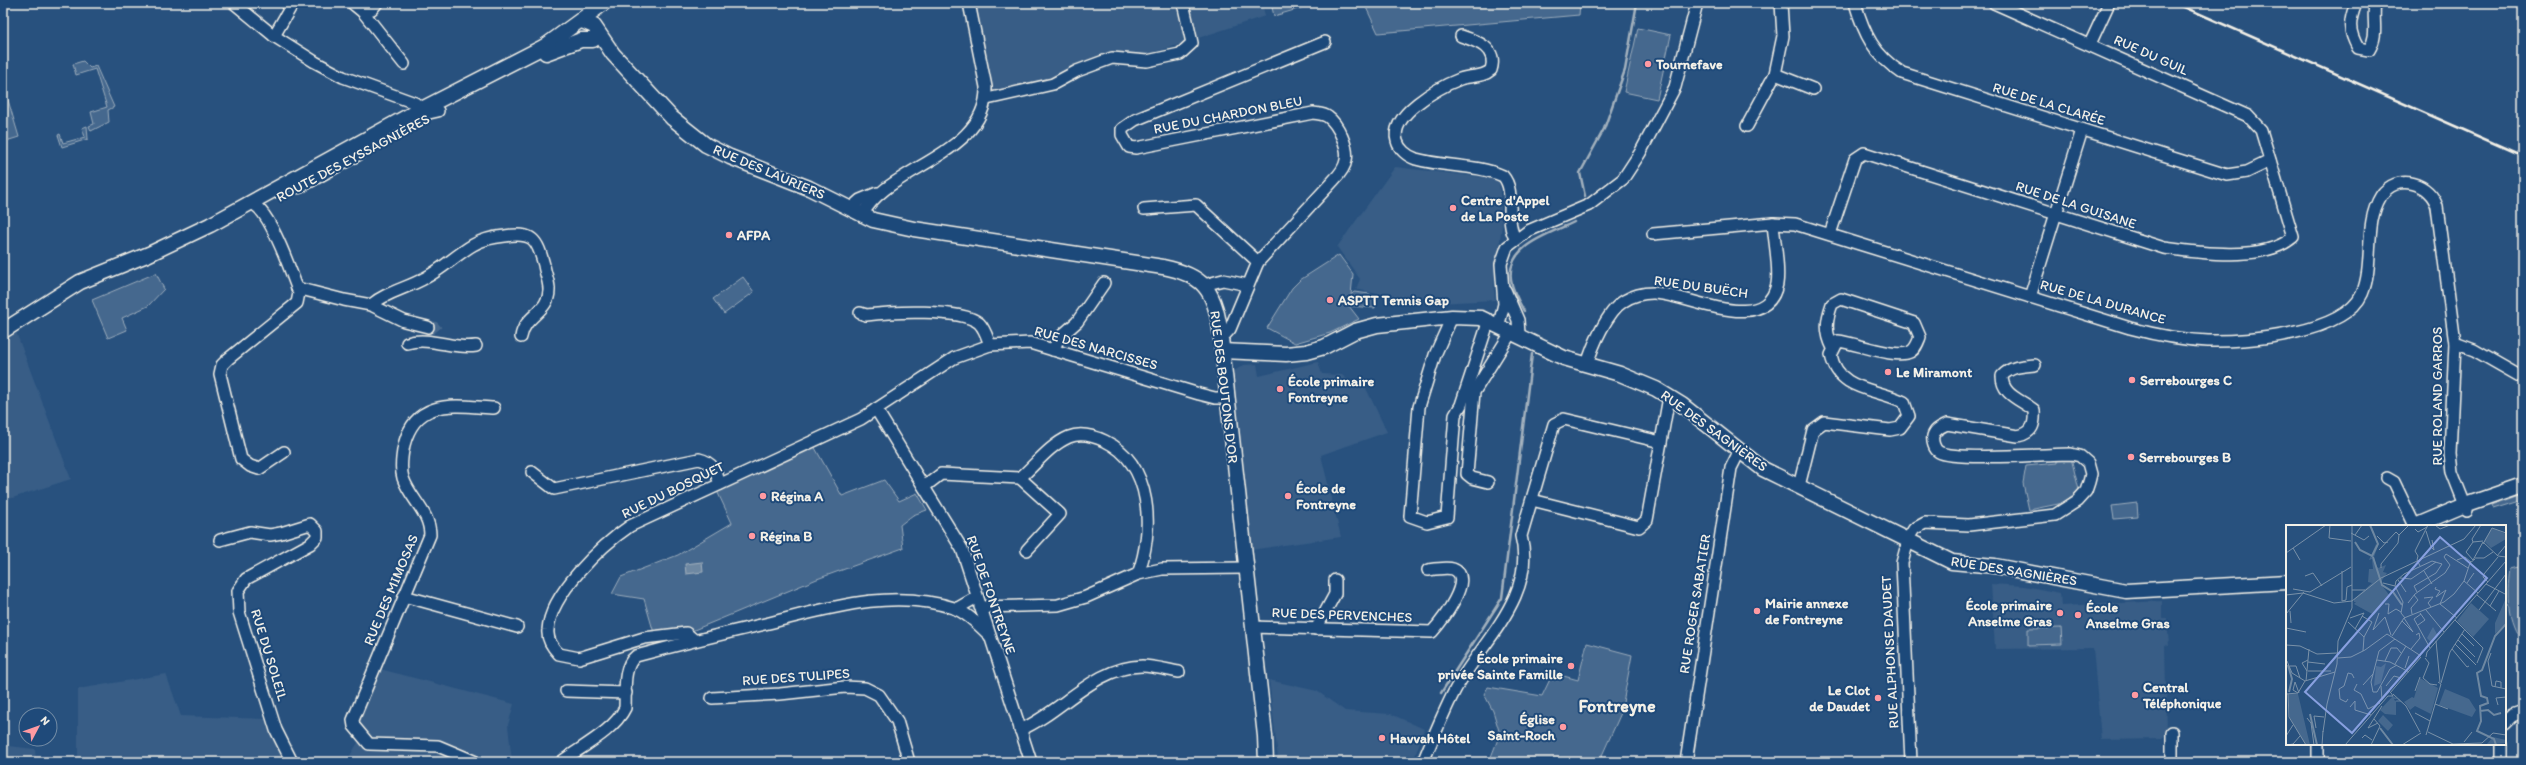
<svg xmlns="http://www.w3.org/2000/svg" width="2526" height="765" font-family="Itim,sans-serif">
	<rect width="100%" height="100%" fill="#28517e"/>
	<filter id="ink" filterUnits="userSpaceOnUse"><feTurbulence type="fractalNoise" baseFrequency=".025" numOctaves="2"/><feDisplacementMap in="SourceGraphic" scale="8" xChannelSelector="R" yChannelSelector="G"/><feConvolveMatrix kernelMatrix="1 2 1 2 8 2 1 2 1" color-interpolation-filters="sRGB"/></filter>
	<g filter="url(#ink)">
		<g fill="#375d86">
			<polygon points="970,3 1262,3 1265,16 993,106"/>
			<polygon points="1395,167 1499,179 1502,225 1494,285 1495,300 1419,304 1356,289 1360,279 1337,247"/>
			<polygon points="16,332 71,479 3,501 3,341"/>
			<polygon points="1318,362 1322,374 1342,375 1348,380 1349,389 1365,386 1387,432 1321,455 1341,537 1250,550 1231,378 1234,371 1244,365 1257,364 1259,376"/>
			<polygon points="1991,584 2024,586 2060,593 2061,606 2162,601 2162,618 2167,618 2169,646 2165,645 2167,733 2162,739 2101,740 2093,648 1995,649"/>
			<polygon points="380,669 514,704 508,725 512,762 346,762 359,741 360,720"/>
			<polygon points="166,674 181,716 265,719 283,762 78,762 78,689"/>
			<polygon points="1269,680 1317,691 1345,711 1391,714 1424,729 1413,762 1286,762 1278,758"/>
			<polygon points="3,715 9,746 35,749 36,762 3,762"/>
		</g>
		<g fill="#45688e" stroke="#9cacbb">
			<polygon points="1271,3 1318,3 1274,16"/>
			<polygon points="1364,3 1580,3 1579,15 1378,33"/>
			<polygon points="1638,28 1671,35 1657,99 1624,92"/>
			<polygon points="83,61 90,68 96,66 114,107 108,110 109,122 91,131 89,126 94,124 91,112 107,107 95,69 76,75 73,64"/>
			<polygon points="5,90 19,137 3,142 3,91"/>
			<polygon points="87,126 88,139 62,147 58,135 60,134 63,143 85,137 82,128"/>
			<polygon points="1339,255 1353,274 1351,295 1354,292 1370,294 1370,297 1376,298 1375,308 1349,306 1359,319 1330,333 1295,343 1267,328 1292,288 1300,280"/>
			<polygon points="156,273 164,289 148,306 122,318 127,330 108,338 92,300"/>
			<polygon points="743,277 754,292 724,314 713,299"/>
			<polygon points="814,446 842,496 884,480 899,501 917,493 927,510 913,515 900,525 903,548 817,579 694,630 654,633 644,599 612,594 621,577 678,555 732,523 717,491"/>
			<polygon points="2057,458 2071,458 2079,490 2063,503 2029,510 2023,483 2026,466 2057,463"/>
			<polygon points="2523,494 2523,504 2520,501 2494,509 2492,505"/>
			<polygon points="2137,503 2138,517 2114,519 2112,506"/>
			<path d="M2523,566v77c-16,-25 -17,-45 -13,-74z"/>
			<polygon points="2061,628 2062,644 2028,645 2028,629"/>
			<polygon points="1587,643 1632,655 1621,713 1599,762 1489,762 1500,734 1493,711 1484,694 1488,687 1542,696 1553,673 1578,680"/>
		</g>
		<polygon fill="#6e88a2" stroke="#a4b2be" points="702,562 703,572 686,574 685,564"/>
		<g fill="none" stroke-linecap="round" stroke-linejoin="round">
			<g stroke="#a4b2be" stroke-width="2.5">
				<polyline points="1585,196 1580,173 1604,129 1625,70 1637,3"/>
				<path d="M1524,311c-5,-9 -12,-21 -13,-31 -5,-35 39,-46 63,-58"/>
				<polyline points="1441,693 1502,598 1532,354"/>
			</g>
			<polyline stroke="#47698e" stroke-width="11" stroke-dasharray="11 5.5" stroke-linecap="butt" points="428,327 434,327 439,333"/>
			<g stroke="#f4f1e8" stroke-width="14">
				<g id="minor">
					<polyline points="234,3 274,36 315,62 343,77 415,103 422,109 421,114"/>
					<polyline points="352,3 363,12 404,64"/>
					<path d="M1855,3c9,31 19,52 47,70l325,102 20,-3 23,-11"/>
					<path d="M2356,3c-7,19 -8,27 2,45l11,2c10,-16 3,-29 6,-47"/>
					<polyline points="363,12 372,9 377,3"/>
					<polyline points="274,36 293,3"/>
					<path d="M1461,36c16,5 37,12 30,34 -9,8 -20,5 -31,9 -21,8 -71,36 -63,62 2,8 10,15 19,18 28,8 60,5 87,17 14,16 1,44 12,62"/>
					<polyline points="2090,44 2109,3"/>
					<polyline points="1775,74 1813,89"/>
					<polyline points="987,99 1053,84 1077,71 1112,58 1147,61 1180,54 1192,43 1183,3"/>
					<polyline points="416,116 438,111"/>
					<polyline points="1747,126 1775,74 1783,36 1781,3"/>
					<polyline points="368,147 384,136"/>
					<path d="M250,203c19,3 42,72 49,90l-2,10 -69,56 -6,6 -2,9 21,85 9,7 9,3 25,-17"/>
					<polyline points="850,209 860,200 877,193"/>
					<polyline points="1144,209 1196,205 1258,262"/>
					<path d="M862,216c22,-49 126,-60 124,-129l-17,-84"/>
					<path d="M1653,234l120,-11 22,1 335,104c26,7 52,12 78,13 39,1 136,-7 154,-47 13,-31 1,-69 19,-98 15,-24 50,-13 56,11l18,136 -5,111 2,18 15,38"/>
					<path d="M1830,234l25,-75 9,-6 300,95c35,5 101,14 129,-11l-32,-107 -13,-14 -254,-113"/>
					<polyline points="1204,285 1223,280 1248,285"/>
					<path d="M297,288l47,12 27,5c15,-13 37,-17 54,-27 17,-9 31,-23 48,-33 10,-6 21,-8 32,-9 28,-4 32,3 39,29 1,8 5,16 5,24 1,23 -25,26 -28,48"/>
					<polyline points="1505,290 1518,320 1519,334"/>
					<polyline points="2030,297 2082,130"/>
					<polyline points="371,305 404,321 428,327"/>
					<path d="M860,313l6,2c24,-3 94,-7 113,8 6,6 8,14 11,22"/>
					<polyline points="1452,317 1435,355 1419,407 1410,516 1427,522 1447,517 1455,415 1461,405 1489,320"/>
					<polyline points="1499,324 1504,304 1501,264 1507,247 1528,231 1589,205 1623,179 1640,153 1675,87 1697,3"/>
					<path d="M1221,339l9,-10 28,-67 75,-81c6,-6 12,-13 13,-21 3,-12 -8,-36 -18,-43 -4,-3 -9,-3 -15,-4l-177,35 -7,-1 -7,-12v-6l13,-9 190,-78"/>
					<path d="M407,343c23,-7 47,7 69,3"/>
					<polyline points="2455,343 2474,350 2523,378"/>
					<polyline points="1053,350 1059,338 1077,322 1104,283"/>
					<path d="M1587,365c5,-18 20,-54 37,-64 8,-5 19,-8 29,-8 32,0 113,45 124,-9 3,-16 -3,-44 -4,-61"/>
					<polyline points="876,409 962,549 1031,762"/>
					<path d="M532,472l22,17 145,-30c14,3 17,13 21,25"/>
					<polyline points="1020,478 1060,514 1027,550"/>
					<polyline points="2387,478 2394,482 2415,526"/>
					<polyline points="1488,482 1472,478 1467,474 1474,392 1512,331"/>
					<path d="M1799,486l14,-56 11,-8 66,8 10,-2 9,-12 -5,-14c-28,-14 -66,-11 -73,-47l7,-14c18,2 57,18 72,11 6,-3 8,-10 10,-15l-6,-14 -73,-24 -9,5c-6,17 -7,28 1,44"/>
					<path d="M924,487l17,-13 79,4c15,-13 30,-33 49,-41 12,-5 25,-1 36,4 48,23 49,90 33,133"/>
					<polyline points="1532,500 1639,527 1647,520 1669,397"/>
					<polyline points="220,540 250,532 270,535 281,533 310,524 317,531 317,537 310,544 246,579 238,591 239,612 276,730 292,762"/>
					<polyline points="404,596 517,627"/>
					<polyline points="980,607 1058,605 1086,597 1138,574 1162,569 1245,568"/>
					<polyline points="956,609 977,597"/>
					<path d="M1252,627l180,5c9,-10 44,-55 21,-63 -6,-2 -18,0 -25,1"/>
					<polyline points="1316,629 1335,594 1335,580"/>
					<path d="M694,640l-8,-7 -42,5 -65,20 -20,-4c-6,-6 -12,-15 -11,-24 2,-36 54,-85 82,-104l231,-107 93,-61 36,-13 40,-2 169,51 16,4h11"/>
					<polyline points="566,691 626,693"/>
					<polyline points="712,698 780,694 845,687 865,688 879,695 897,721 909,762"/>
					<polyline points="2505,723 2512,716 2523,712"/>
					<path d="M1020,730c42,-18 74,-63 122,-64 12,0 25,4 37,6"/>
					<polyline points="2172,732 2172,762"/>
					<polyline points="2318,744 2318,762"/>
					<path d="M476,762l-38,-16 -69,-2 -15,-18 -1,-6 77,-185c0,-23 -20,-36 -27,-57 -3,-10 -1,-23 1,-33 12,-48 52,-39 90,-37"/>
					<path d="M561,762c20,-15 53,-31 64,-54 1,-17 -3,-41 11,-52 44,-12 89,-23 133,-33 60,-15 124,-35 185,-15 13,5 25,17 34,26"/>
					<path d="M1423,762c10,-24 20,-49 32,-72 26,-48 82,-94 66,-154l33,-112 10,-5 97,23"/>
					<polyline points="1686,762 1731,468 1739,452"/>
					<path d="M1911,762l-9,-199 7,-26 5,-8 11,-6 44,2 86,-10 22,-14 9,-10 3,-9 2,-8 -3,-11 -8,-7 -9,-2c-22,0 -117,7 -132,-2 -5,-3 -7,-11 -6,-16 2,-7 8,-9 14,-12l71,12c15,-3 17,-12 16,-26 -14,-11 -32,-15 -32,-34 9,-10 21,-10 33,-11"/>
					<polyline points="2501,762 2501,744"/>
				</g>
			</g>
			<g stroke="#f4f1e8" stroke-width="17">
				<g id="major">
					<path d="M582,21l12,5 19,28 59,64 34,27 24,12 79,31 64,32 41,9 249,38c40,8 51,22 57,62l45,407 1,26"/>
					<polyline points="541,49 604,3"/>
					<polyline points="546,53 581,40 593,40"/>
					<polyline points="299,186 358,153"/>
					<polyline points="3,331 80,282 149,254 210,225 412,114 549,44"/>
					<polyline points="1222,351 1286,354 1306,352 1324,347 1355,331 1377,325 1452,317 1481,318 1564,358 1620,374 1656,389 1682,405 1763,469 1952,562 1995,566 2126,591 2287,582"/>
					<polyline points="2415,526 2465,505 2523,485"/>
				</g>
			</g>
			<use href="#minor" stroke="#1f4a7a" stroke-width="11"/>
			<use href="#major" stroke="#1f4a7a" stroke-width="14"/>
			<polyline stroke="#f4f1e8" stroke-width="2.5" points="2175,3 2523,156"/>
		</g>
	</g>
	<g fill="#ff9aa2" stroke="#1f4a7a" stroke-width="1.5">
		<circle cx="1648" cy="64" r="4"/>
		<circle cx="1453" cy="208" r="4"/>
		<circle cx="729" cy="235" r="4"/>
		<circle cx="1330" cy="300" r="4"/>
		<circle cx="1888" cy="372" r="4"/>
		<circle cx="2132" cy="380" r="4"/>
		<circle cx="1280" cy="389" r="4"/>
		<circle cx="2131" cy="457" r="4"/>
		<circle cx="763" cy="496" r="4"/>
		<circle cx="1288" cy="496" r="4"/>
		<circle cx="752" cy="536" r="4"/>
		<circle cx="1757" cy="611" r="4"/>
		<circle cx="2060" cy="613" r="4"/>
		<circle cx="2078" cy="615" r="4"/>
		<circle cx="1571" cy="666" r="4"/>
		<circle cx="2135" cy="695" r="4"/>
		<circle cx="1878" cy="698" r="4"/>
		<circle cx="1563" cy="727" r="4"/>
		<circle cx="1382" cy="738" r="4"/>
	</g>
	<g text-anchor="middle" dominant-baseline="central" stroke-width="4" stroke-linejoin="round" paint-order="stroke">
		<g font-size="14" fill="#f4f1e8" stroke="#1f4a7a">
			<text transform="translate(2151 55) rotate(24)">RUE DU GUIL</text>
			<text transform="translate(2049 104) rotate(17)">RUE DE LA CLARÉE</text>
			<text transform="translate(1228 115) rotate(-11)">RUE DU CHARDON BLEU</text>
			<text transform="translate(353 158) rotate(-28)">ROUTE DES EYSSAGNIÈRES</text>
			<text transform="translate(769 172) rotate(23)">RUE DES LAURIERS</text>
			<text transform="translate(2076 205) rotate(18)">RUE DE LA GUISANE</text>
			<text transform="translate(1701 287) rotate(8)">RUE DU BUËCH</text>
			<text transform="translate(2103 302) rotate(16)">RUE DE LA DURANCE</text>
			<text transform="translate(1096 348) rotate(16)">RUE DES NARCISSES</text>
			<text transform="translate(1224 387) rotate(83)">RUE DES BOUTONS D'OR</text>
			<text transform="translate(2437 396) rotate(-90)">RUE ROLAND GARROS</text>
			<text transform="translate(1714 431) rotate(36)">RUE DES SAGNIÈRES</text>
			<text transform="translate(673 490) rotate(-26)">RUE DU BOSQUET</text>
			<text transform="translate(2014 571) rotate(9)">RUE DES SAGNIÈRES</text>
			<text transform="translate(391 590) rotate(-67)">RUE DES MIMOSAS</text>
			<text transform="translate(991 595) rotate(71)">RUE DE FONTREYNE</text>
			<text transform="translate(1695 604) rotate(-81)">RUE ROGER SABATIER</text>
			<text transform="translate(1342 615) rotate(2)">RUE DES PERVENCHES</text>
			<text transform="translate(1890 652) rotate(-93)">RUE ALPHONSE DAUDET</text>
			<text transform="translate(269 655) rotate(73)">RUE DU SOLEIL</text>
			<text transform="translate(796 677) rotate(-4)">RUE DES TULIPES</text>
		</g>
		<g font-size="14" font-weight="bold" fill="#f4f1e8" stroke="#1f4a7a" text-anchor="start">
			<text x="1656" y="64">Tournefave</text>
			<text x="1461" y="200">Centre d'Appel<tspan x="1461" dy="16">de La Poste</tspan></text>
			<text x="737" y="235">AFPA</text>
			<text x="1338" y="300">ASPTT Tennis Gap</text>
			<text x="1896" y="372">Le Miramont</text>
			<text x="2140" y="380">Serrebourges C</text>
			<text x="1288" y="381">École primaire<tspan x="1288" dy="16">Fontreyne</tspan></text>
			<text x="2139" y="457">Serrebourges B</text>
			<text x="1296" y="488">École de<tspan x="1296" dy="16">Fontreyne</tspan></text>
			<text x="771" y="496">Régina A</text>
			<text x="760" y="536">Régina B</text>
			<text x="1765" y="603">Mairie annexe<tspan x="1765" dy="16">de Fontreyne</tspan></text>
			<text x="2052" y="605" text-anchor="end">École primaire<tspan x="2052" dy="16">Anselme Gras</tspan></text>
			<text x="2086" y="607">École<tspan x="2086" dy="16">Anselme Gras</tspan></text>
			<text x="1563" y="658" text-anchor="end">École primaire<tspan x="1563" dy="16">privée Sainte Famille</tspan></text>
			<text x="2143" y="687">Central<tspan x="2143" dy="16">Téléphonique</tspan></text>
			<text x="1870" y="690" text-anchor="end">Le Clot<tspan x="1870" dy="16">de Daudet</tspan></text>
			<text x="1555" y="719" text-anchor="end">Église<tspan x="1555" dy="16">Saint-Roch</tspan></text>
			<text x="1390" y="738">Havvah Hôtel</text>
		</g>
		<g font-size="18" font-weight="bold" fill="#f4f1e8" stroke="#1f4a7a">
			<text x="1617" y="706">Fontreyne</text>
		</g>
	</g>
	<g transform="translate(2286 525)">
		<rect width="220" height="220" fill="#28517e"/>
		<path d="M206,3l14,6v5l-15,9 -7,-7zM90,19l2,2 -4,11 2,8 2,3 8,-3 -3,7 4,1 -7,10 10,13 -16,19 -20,-11 2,-2h-2v-3l18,-16 -4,-1 1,-13h4l-1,-10 -3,1zM220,73v25l-11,11v-11zM185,78l18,16 -16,18 -16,-16zM147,102l5,9 -6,7 -5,-5zM100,138l-5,20 -7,3 2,-20 5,1zM134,153l18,10 -7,26 -16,-8 -5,4 -6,-8 8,-5 2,1zM159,164l24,10 7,11 -4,7 -33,-12zM2,169h10l12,51 -5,-1 -15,-26zM107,171l5,3h-4l1,2 4,-2 3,3h-6v13l-11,-1 -5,-4zM97,190l10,10 -5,6 -10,-10zM207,212l13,3v3l-20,2z" fill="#45688e"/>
		<path fill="none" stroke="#6e88a2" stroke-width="2" d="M69,17l5,8 12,6 6,-12 -8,-19M87,32l9,28 11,7 9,13M2,140l4,14 -3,13M194,186l8,-1 6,5 7,-2M24,189l7,31M94,203l13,17M210,220l-2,-6 -17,-8 4,-10 -1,-15 8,-3 -1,-5 -6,-2 -4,-23 5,-3 13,-34 11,-12"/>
		<path fill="none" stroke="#7a91a8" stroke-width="1" d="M44,0l-1,13 22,3M149,0l5,4 10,-4M129,4l3,3 9,-5M140,6l5,16 3,3 -2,-10M65,8l13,7 5,-4M69,10l7,-10M113,10l10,-10M91,11l7,7 4,-1M187,17l-1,-3 9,-14M197,17l15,14 8,1M197,19l9,-16 14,5M7,23l7,12M93,25l17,-18 3,3M0,28l40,-28M211,31l9,-11M189,33h9l9,-6M171,35l8,-3 6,5M187,35l-7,-8 7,-10 10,-1M187,35l10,-18M134,41l-3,-6 1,-4 -3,-5 13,-26M95,43v-4l17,-21 1,-8M56,46v30l4,-1 1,-13 5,-2M138,46l8,13M19,51l8,-3 9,13M114,53l11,1 25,-17M112,55l8,12M178,56l14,12M202,57l-5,-5 1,-3 14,-17M97,58l12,3M181,58l7,-10M200,59l19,10M150,62l-1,2 5,2 -4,6 10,-7 -6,14 17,14M7,64l17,3 41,-25M66,65h13M0,70l17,-2 31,10 18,-2 29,-23 83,-39 12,-14M191,70l19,16M138,73l9,-1 -5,6 3,4M122,78l7,-9 30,-21 5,-8 -6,-8 2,-3 22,14M99,79h4l-1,10 8,-5 5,3M204,81l9,-15M140,85l18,22M193,85l27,-36M4,86l1,12M93,88l-6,17 12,-13 6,18M0,89l18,-22M126,89l-1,-6 7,-8 -4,-5M135,89l-7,5 16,29M76,91l10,6 -8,15M64,93l14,-5M119,93l-4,-5 2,-11 -8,-16 1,-5 8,-7 28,-13 10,3 -6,9 -22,13 3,6M169,95l28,28 -6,15M116,96l11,11 -9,-14M62,97l16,15 -1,14M132,100l7,-5 -5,-7M0,103l20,4M69,104l9,-16M176,109l12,12M106,111l12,-18 40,-16 10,-8 10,-13 6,-18 5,-4M109,114l-16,12 -8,31 2,10h4l13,-23 7,-4M172,115l17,17M150,116l4,41M169,119l21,21M0,120l14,1 17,8 20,-1M125,124l9,-11 -1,-5 -3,2M166,124l15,18 2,-1M205,128l-3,8 4,25 14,3M140,132l1,-5 79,-91M52,133l13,-1 14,-7 22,-16 34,22M139,133l4,5 -6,15 7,6 7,1M91,135l13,2 19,10M1,136l5,12 13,8M99,136l6,-13h6l4,5M22,137l17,2M109,139l11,-18M4,141h6l4,12M119,143l4,-12M21,146l-5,-8 6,-3M22,146h23M20,156l3,-32M155,158l9,-31 15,-23M71,159l-3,6 7,4 7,15 12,-6M77,160l10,-11M95,161l1,14M100,161l8,-10 7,2M209,162l1,-6 5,1v6M53,164l5,-3 4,-13 4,1 2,4M53,164l1,10 6,3 2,-3M129,166l5,-14M12,168l-5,-3 2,-8 4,11M104,168l31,-36M0,169l12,-1 7,-12 30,-9M2,169l1,23 17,28M107,169l13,12 14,26M93,178l11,-12M149,179l13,5M212,180l-2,-7 10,-1M64,182l5,-6v9l16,5M129,188l15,8M21,193l4,5 3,22M92,198l-10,5 14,-22M30,203l-2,-12 10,1M37,207l4,-28 10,-40 1,-23 14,-33v-83M142,207l25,12 29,-1 11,-10 13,2M140,210l15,-51 -3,-2M0,211l7,-11M76,213l3,-3 7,5M178,217l8,-10M1,220l6,-1 7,-8M36,220l1,-14M59,220l43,-49h5l-2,-3M85,220l9,-19 -6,-7M116,220l19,-12"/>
		<path fill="#88a0e0" fill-opacity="0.15" stroke="#88a0e0" stroke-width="2" d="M154,12l47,41 -135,155 -47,-41z"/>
		<rect width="220" height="220" fill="none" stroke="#f4f1e8" stroke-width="2"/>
	</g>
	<rect width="2526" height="765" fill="none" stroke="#1f4a7a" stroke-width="16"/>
	<rect x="8" y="8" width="2510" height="749" fill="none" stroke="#f4f1e8" stroke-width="1.5" filter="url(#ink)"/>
	<g transform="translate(38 727) rotate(49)"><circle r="19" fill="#1f4a7a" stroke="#748da6"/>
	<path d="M0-3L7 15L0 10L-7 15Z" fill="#ff9aa2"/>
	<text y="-6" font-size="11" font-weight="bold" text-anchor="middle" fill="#f4f1e8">N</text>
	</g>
</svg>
